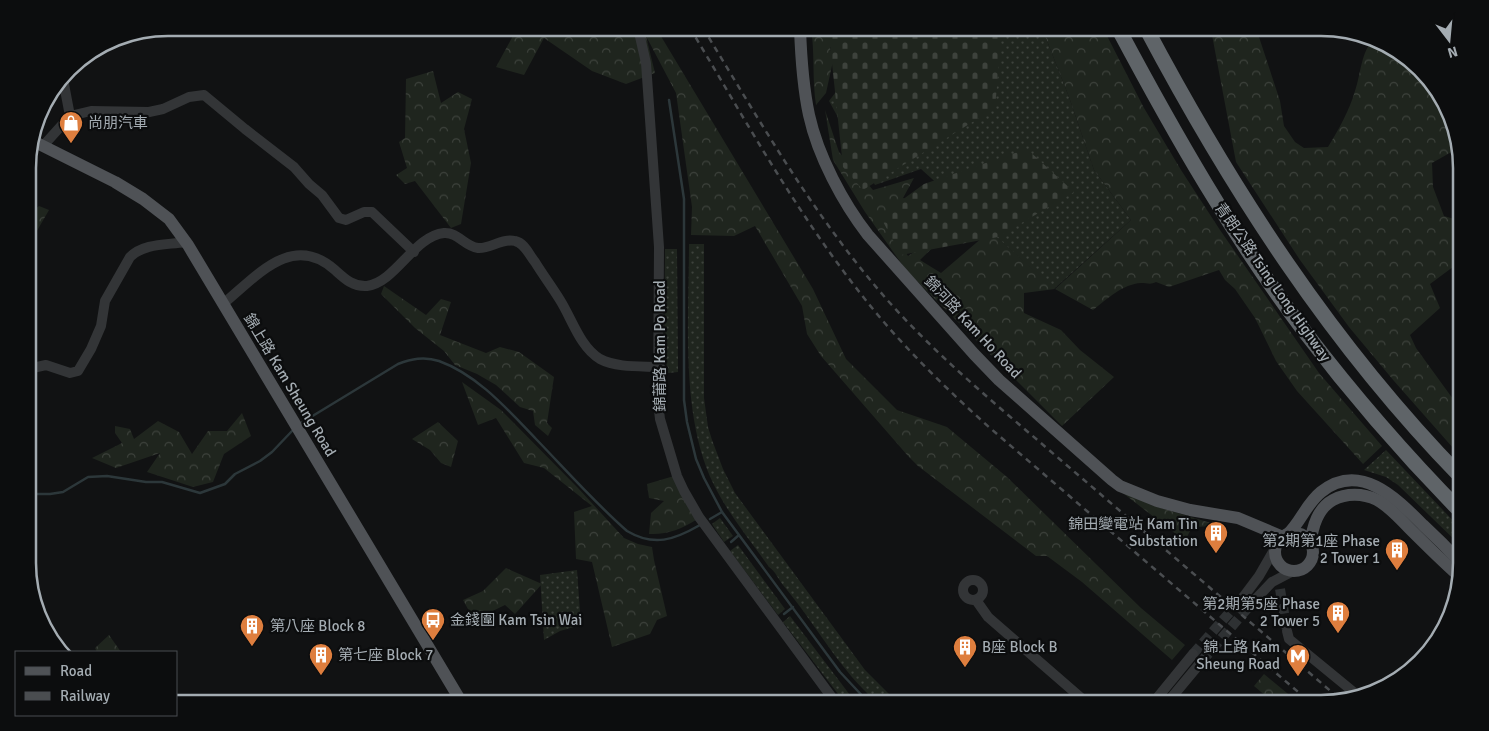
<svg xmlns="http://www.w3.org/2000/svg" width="1489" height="731" font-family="Signika,'Noto Sans TC',sans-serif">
	<defs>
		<pattern id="grass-dots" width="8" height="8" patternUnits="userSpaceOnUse" patternTransform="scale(1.25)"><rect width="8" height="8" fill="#1f251e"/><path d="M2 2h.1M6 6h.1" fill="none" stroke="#3d423c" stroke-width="1.8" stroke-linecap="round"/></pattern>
		<pattern id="forest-crowns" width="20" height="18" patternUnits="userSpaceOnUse" patternTransform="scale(1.25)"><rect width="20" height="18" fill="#1f251e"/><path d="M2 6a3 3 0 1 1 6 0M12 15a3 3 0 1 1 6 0" fill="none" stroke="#3d423c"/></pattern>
		<pattern id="cemetery-stones" width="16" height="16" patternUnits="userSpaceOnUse" patternTransform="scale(1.25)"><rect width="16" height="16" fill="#1f251e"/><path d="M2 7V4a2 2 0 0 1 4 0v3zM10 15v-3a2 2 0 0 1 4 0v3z" fill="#3d423c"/></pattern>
	</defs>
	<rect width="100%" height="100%" fill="#111213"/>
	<g fill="url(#grass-dots)">
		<polygon points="957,28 1042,28 1069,97 1094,170 1131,220 1054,289 921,169 875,185 829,101 842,84"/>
		<path d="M689,244h15v154l4,29 4,13 11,29 12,24 130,177 33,33h-20c-39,-33 -62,-79 -95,-118 -5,-6 -7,-13 -14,-18 -18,-26 -41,-53 -55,-82 -34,-69 -25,-165 -25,-241z"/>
		<polygon points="665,249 677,249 678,372 668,373 664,350"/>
		<polygon points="1386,450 1461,529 1461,546 1398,485 1386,477 1364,470"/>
		<polygon points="720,518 733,536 724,542 712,524"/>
		<polygon points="738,545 785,609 778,615 730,551"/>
		<polygon points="577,570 581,625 560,631 544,640 540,575"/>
		<polygon points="790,616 853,699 849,703 845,703 783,622"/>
	</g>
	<g fill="url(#forest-crowns)">
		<polygon points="509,28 656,28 813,289 846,359 897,410 947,427 1007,477 1141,608 1185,645 1172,660 1082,582 1047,556 1036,556 918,466 908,456 821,356 807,334 802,306 755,226 734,236 691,235 692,207 676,93 646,36 655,73 626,84 592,71 544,38 524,75 496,67 515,32"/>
		<path d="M811,28h146l-127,19 3,14 -7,32 -10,12c-4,-26 -1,-52 -5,-77z"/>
		<path d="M1042,28h61l41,80 37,62 39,60 99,143 63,73 -19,18 -66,-73 -21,-30 -21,-43 -20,-29 -10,-9 -6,-10 -50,17 -13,-5c-6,3 -8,1 -15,1 -18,1 -34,16 -48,27l-38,-21 -31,4v20l37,17 19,20 34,27 -52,49 -156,-156 -41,-58 -32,-52 -8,-50 14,42 34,38 41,-12 -11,20 37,7 -41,37 9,14 55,-38 -43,42 21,13 49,-42 65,58 76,-69 -37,-50 -25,-73z"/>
		<path d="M1206,28h46l7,9 21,64 4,25 11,16 9,6 24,-1c11,-18 21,-36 27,-56 6,-17 6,-39 18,-51l10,2 50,41 27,67v2l-5,-2 -23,13 1,24 11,29 17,5v40l-31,23 10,24 -30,27 6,13 45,62v47l-67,-76 -45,-54 -49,-67 -64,-98 -24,-127z"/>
		<polygon points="433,71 441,103 458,92 472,99 464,129 471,163 461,224 451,228 415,181 405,184 396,175 407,168 399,142 405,138 406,79"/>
		<path d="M39,206l10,4 -15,26 -6,-1c0,-16 -1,-19 11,-29z"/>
		<polygon points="384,286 426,315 441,299 451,302 440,335 486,353 500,347 519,352 554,377 547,423 552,428 548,436 535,425 533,411 520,407 496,385 477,374 455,365 444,351 415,328 381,294"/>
		<polygon points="462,382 501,410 578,488 624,538 638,544 652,547 654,560 667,616 657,620 650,634 612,647 592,562 576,559 574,512 592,506 544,468 524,463 496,418 478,425"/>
		<polygon points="242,413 251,436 224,454 213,482 193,487 147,472 160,453 116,468 92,458 122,443 115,433 115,426 130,429 134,439 158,421 179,432 192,454 208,431 227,431"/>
		<polygon points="438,422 458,441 451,467 441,463 430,450 412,439"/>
		<path d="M674,476l22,44c-15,9 -29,15 -47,14l2,-21 13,-12 -15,-3 -2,-14z"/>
		<polygon points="1115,487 1151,505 1221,526 1192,527 1185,541"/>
		<polygon points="506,568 542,584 515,614 505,605 474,620 463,600 483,591"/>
		<polygon points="109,635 121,652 97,652 95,648"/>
		<polygon points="1264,674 1299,703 1274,703 1254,686"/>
	</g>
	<g fill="url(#cemetery-stones)">
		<polygon points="869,28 1002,28 995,108 863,190 843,167 829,35"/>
		<polygon points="1027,149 1074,192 998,237 901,255 880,216 924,184"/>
	</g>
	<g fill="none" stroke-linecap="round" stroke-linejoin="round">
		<g stroke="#2c373a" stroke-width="2.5">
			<polyline points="669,100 684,199 684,400 687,422 696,459 704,478 722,512 840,672 869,703"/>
			<path d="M301,423l97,-59c13,-5 26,-8 41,-3 39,14 69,49 97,78 30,31 59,64 91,92 27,16 47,9 73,-6"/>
			<polyline points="29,494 50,494 63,492 88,477 107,476 146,482 162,482 200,493 225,484 235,474 260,461 272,452 292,431"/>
			<polyline points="710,519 722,512"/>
			<polyline points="731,542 739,535"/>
			<polyline points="784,614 793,607"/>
			<polyline points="855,703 862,697"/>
		</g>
		<g stroke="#2e3133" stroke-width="10" stroke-dasharray="10 5" stroke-linecap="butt">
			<polyline points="1280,589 1287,631"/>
			<polyline points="1193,654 1244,596"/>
			<polyline points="1202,661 1252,603"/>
		</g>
		<g stroke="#333537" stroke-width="10">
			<polyline points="638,28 646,63 659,247 658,402 660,419 677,476 684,491 699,517 836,703"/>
			<polyline points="70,116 91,111 149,112 163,109 189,97 204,95 245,129 294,167 309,184 322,195 339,218 346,220 364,212 372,212 414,252"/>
			<polyline points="43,146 70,116 63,79"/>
			<path d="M223,304c34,-28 69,-72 112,-34 10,9 18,17 32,16 29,-4 47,-50 77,-53 14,-1 20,13 34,15 12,1 24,-10 37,-7 10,2 14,14 20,21 8,13 17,25 25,38 12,19 20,47 40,59 17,9 41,7 60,8"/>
			<path d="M28,369l18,-4 24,8 8,-2 13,-22 10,-23 4,-25 25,-44c14,-14 37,-12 55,-15"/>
			<circle cx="973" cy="590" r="10"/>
			<polyline points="1244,596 1259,576 1274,550"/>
			<polyline points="976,600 988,617 1087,703"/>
			<polyline points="1252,603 1272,582 1293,571"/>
			<polyline points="1287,631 1289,639 1356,694"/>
			<polyline points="1153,703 1193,654"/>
			<polyline points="1167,703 1202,661"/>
		</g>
		<g stroke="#4f5256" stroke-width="12">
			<path d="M800,28c1,29 3,59 9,87 9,41 34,88 59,120l106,119 25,26 113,100 8,6 37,15 33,9 48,8 45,19"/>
			<polyline points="33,141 115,182 143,199 169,219 188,245 462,703"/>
			<circle cx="1294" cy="552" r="19"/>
			<path d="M1287,535c14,-13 19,-31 34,-43 39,-31 75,6 102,33 13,12 26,25 38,38"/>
			<path d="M1311,543c1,-16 7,-35 22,-43 13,-7 30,-7 44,0 13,7 22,18 32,28 16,16 32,32 50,48"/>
		</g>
		<g stroke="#5f6468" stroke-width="15">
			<path d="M1118,28c56,105 115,209 187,304 48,63 100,123 156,180"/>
			<path d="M1146,28c86,162 186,317 315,449"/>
		</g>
		<g stroke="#4a4d50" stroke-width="2.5" stroke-dasharray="6 5" stroke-linecap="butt">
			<path d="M690,28c53,88 103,179 167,261 39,51 85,96 133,139l321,275"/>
			<path d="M703,28c58,95 113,192 187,275 52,58 114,108 173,159 92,79 185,158 278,238"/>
		</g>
	</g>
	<defs>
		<g id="shop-pin" transform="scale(1.25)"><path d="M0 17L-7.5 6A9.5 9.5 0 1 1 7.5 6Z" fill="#de7e3e" stroke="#0c0d0e"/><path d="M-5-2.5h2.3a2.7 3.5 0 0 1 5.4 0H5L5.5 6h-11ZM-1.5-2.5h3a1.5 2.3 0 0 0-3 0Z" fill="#fff"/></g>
		<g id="building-pin" transform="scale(1.25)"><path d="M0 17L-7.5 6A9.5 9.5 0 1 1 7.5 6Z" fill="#de7e3e" stroke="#0c0d0e"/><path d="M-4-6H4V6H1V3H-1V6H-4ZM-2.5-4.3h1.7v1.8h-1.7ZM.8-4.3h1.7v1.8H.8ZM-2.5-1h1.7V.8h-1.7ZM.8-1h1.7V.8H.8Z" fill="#fff"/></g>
		<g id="bus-pin" transform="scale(1.25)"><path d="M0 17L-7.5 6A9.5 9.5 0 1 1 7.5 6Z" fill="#de7e3e" stroke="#0c0d0e"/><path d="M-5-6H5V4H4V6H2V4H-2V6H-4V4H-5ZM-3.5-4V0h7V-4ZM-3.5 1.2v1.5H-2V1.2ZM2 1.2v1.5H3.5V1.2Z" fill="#fff"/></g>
		<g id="metro-pin" transform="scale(1.25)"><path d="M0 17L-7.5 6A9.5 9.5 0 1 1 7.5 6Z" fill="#de7e3e" stroke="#0c0d0e"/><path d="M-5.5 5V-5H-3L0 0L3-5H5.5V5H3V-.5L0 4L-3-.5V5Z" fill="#fff"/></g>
	</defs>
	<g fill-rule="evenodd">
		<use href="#shop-pin" x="71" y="123"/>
		<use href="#building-pin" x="1216" y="533"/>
		<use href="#building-pin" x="1397" y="550"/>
		<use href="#building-pin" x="1338" y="613"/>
		<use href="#bus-pin" x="433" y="620"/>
		<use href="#building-pin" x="252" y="626"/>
		<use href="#building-pin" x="965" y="647"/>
		<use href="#building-pin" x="321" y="655"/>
		<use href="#metro-pin" x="1298" y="656"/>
	</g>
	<g text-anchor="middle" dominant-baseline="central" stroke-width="4.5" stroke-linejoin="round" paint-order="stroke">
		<g font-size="15" fill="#a4acb2" stroke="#0c0d0e" text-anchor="start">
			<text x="88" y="123">尚朋汽車</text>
			<text x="1198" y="524" text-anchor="end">錦田變電站 Kam Tin<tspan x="1198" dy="17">Substation</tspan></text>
			<text x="1380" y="541" text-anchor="end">第2期第1座 Phase<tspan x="1380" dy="17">2 Tower 1</tspan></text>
			<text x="1320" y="604" text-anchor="end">第2期第5座 Phase<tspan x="1320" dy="17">2 Tower 5</tspan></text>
			<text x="450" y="620">金錢圍 Kam Tsin Wai</text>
			<text x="270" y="626">第八座 Block 8</text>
			<text x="982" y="647">B座 Block B</text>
			<text x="1280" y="647" text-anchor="end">錦上路 Kam<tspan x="1280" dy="17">Sheung Road</tspan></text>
			<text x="338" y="655">第七座 Block 7</text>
		</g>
		<g font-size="15" fill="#a4acb2" stroke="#0c0d0e">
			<text transform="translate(1273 282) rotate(55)">青朗公路 Tsing Long Highway</text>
			<text transform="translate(973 327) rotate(47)">錦河路 Kam Ho Road</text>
			<text transform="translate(660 346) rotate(-90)">錦莆路 Kam Po Road</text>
			<text transform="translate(290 385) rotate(59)">錦上路 Kam Sheung Road</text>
		</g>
	</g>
	<path d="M0 0H1489V731H0ZM168 36H1321A132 132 0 0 1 1453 168V563A132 132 0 0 1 1321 695H168A132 132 0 0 1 36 563V168A132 132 0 0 1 168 36Z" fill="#0c0d0e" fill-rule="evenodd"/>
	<path fill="none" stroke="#a4acb2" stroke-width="2.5" d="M168 36H1321A132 132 0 0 1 1453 168V563A132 132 0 0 1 1321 695H168A132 132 0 0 1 36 563V168A132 132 0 0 1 168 36Z"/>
	<rect x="15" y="651" width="162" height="65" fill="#0c0d0e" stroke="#494d50"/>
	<rect x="25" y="667" width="25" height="8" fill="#4f5256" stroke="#494d50"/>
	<text x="60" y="676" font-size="15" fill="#a4acb2">Road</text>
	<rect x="25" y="692" width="25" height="8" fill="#4a4d50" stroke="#494d50"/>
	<text x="60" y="701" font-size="15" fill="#a4acb2">Railway</text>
	<g transform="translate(1449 40) rotate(164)" stroke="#0c0d0e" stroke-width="4" paint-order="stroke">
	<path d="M0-4L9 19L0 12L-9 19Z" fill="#a4acb2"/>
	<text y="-8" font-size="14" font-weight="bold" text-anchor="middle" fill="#a4acb2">N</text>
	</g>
</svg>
